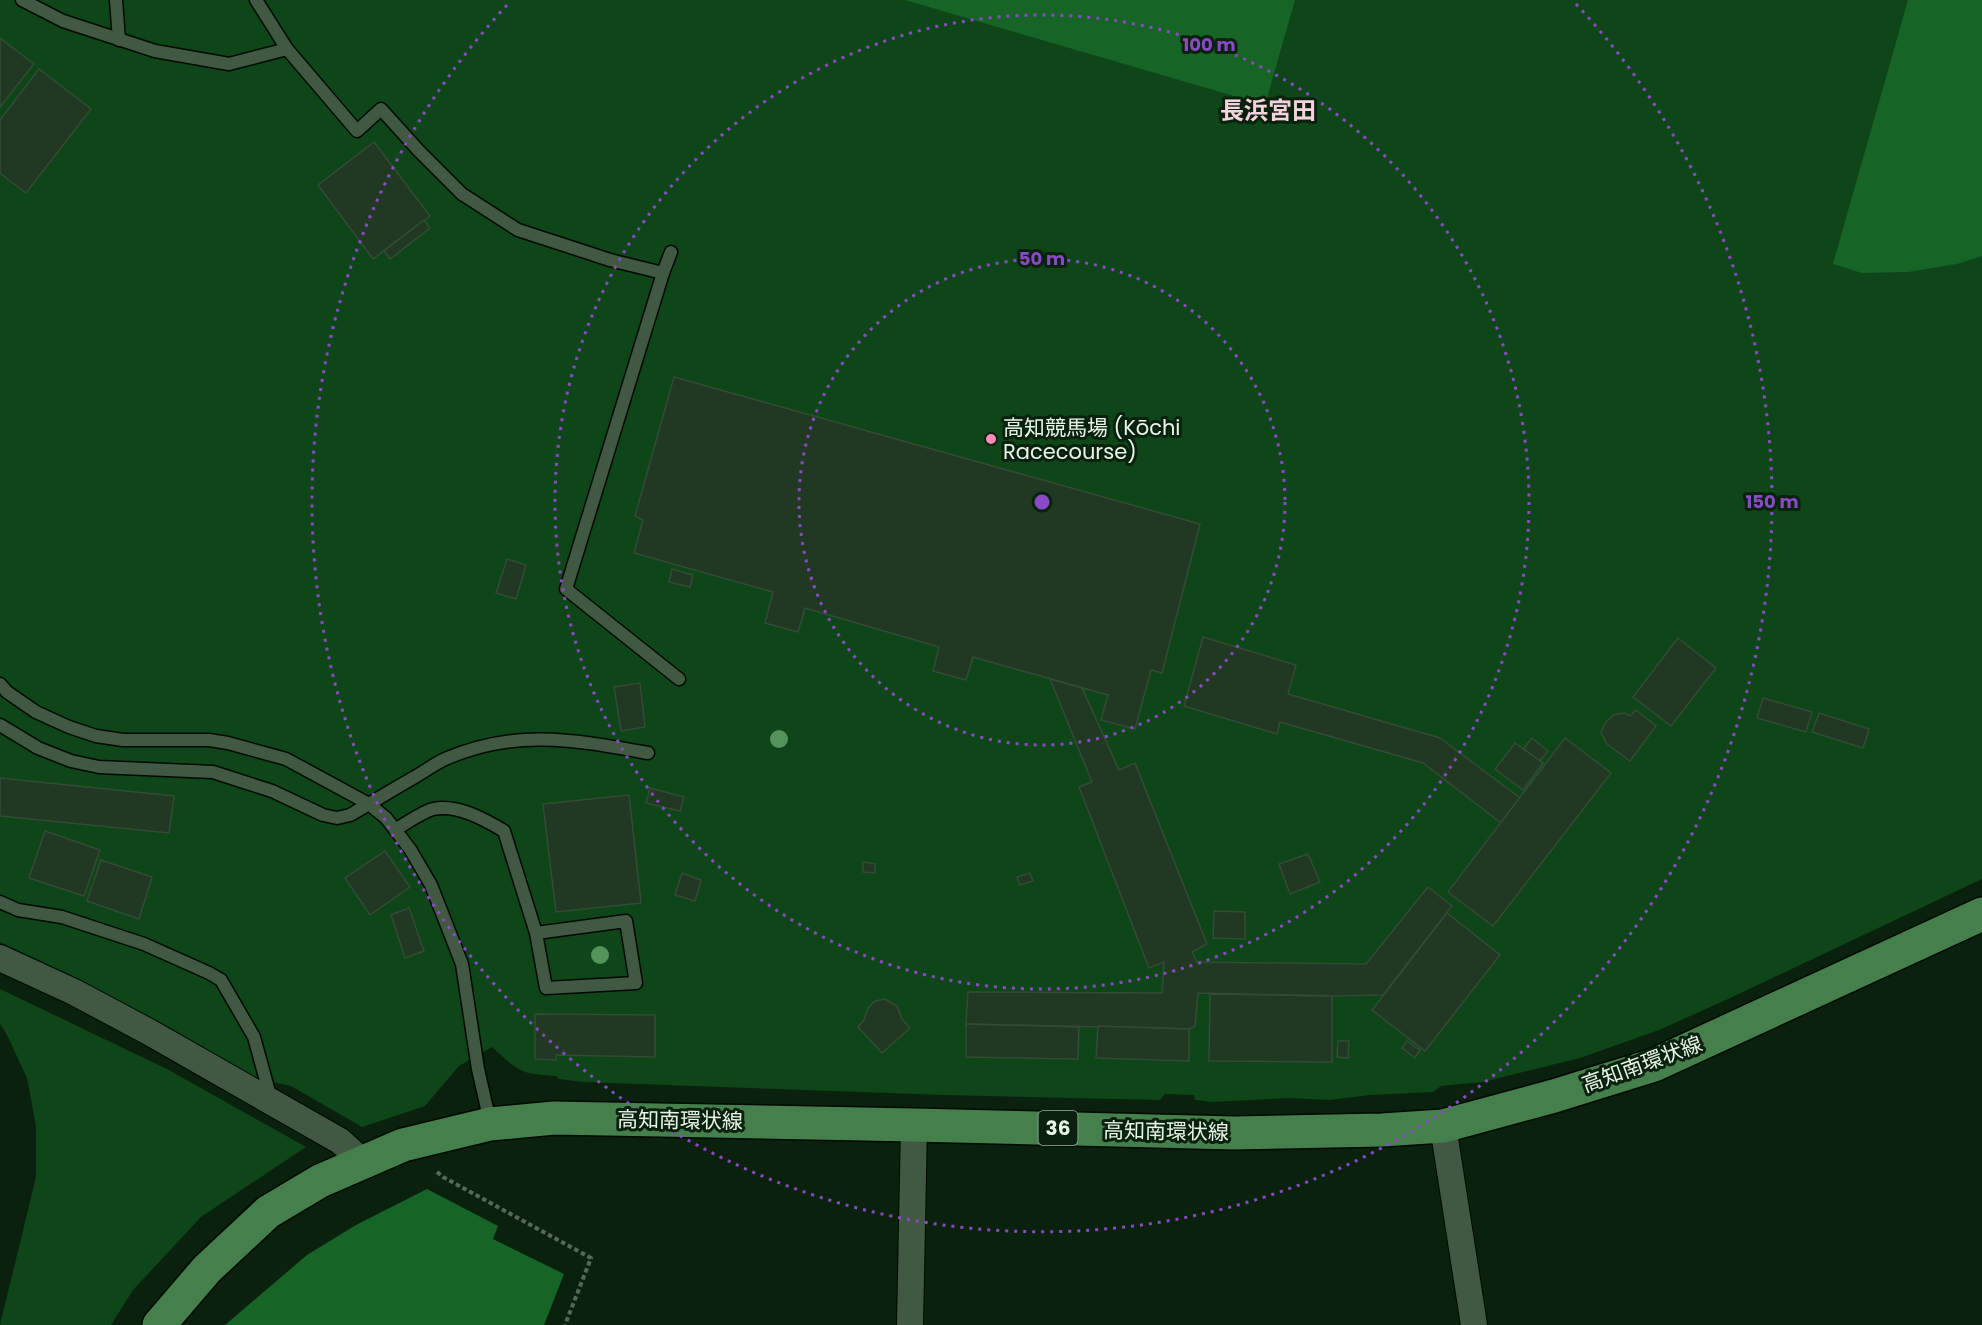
<svg xmlns="http://www.w3.org/2000/svg" width="1982" height="1325" font-family="Poppins,'Noto Sans JP',sans-serif">
	<rect width="100%" height="100%" fill="#0a210d"/>
	<g fill="#0e4519">
		<path d="M0,0h1982v879l-254,120 -69,31 -79,28 -97,24 -42,4 -8,6 -63,3 -40,5 -40,-2 -79,4 -16,-2 -1,-5 -29,-1 -5,6 -215,-5 -362,-13 -24,-3 -3,-3c-38,-2 -37,-5 -64,-29l-33,19 -34,40 -63,21 -71,-41 -42,-9 -166,-96 -83,-39z"/>
		<polygon points="0,989 167,1069 306,1147 201,1217 133,1290 111,1325 0,1325 36,1177 36,1126 27,1078 7,1035 0,1024"/>
	</g>
	<g fill="#166526">
		<polygon points="905,0 1295,0 1265,105"/>
		<polygon points="1908,0 1982,0 1982,256 1957,264 1908,272 1862,273 1833,264"/>
		<polygon points="427,1189 498,1226 493,1239 564,1274 544,1325 225,1325 307,1255 356,1225"/>
	</g>
	<g fill="#213823" stroke="#344c36" stroke-width="1.5">
		<polygon points="0,38 34,64 0,107"/>
		<polygon points="39,69 91,109 26,193 0,173 0,120"/>
		<polygon points="374,142 430,216 373,259 318,185"/>
		<polygon points="424,220 430,228 390,259 384,251"/>
		<polygon points="674,377 1200,524 1162,673 1151,670 1135,729 1101,720 1108,695 973,657 966,680 933,671 939,647 805,608 798,632 765,623 773,592 634,553 643,520 635,516"/>
		<polygon points="507,559 526,565 516,599 496,593"/>
		<polygon points="672,569 693,575 690,587 669,582"/>
		<polygon points="1203,637 1296,665 1288,694 1440,738 1520,798 1501,823 1423,763 1280,722 1277,734 1184,706"/>
		<polygon points="1678,638 1716,668 1671,726 1633,697"/>
		<polygon points="1050,679 1082,688 1119,770 1135,763 1207,944 1192,952 1197,962 1366,964 1428,887 1452,906 1383,995 1332,996 1198,993 1195,1026 1189,1029 966,1024 968,992 1162,993 1164,962 1149,968 1079,787 1092,782"/>
		<polygon points="640,683 645,727 621,731 614,687"/>
		<polygon points="1763,698 1812,712 1806,732 1757,718"/>
		<polygon points="1636,710 1656,726 1630,761 1607,744 1601,733 1605,723 1615,714 1625,713 1630,716"/>
		<polygon points="1819,713 1869,729 1863,748 1812,732"/>
		<polygon points="1532,738 1548,751 1540,761 1523,749"/>
		<polygon points="1565,738 1611,773 1493,926 1448,892"/>
		<polygon points="1515,743 1543,763 1523,790 1495,769"/>
		<polygon points="0,778 174,796 169,833 0,816"/>
		<polygon points="650,788 684,797 680,811 646,803"/>
		<polygon points="629,795 641,903 556,912 543,804"/>
		<polygon points="45,831 100,850 84,896 29,878"/>
		<polygon points="385,851 410,887 370,915 345,878"/>
		<polygon points="1308,854 1320,882 1290,894 1279,864"/>
		<polygon points="101,860 152,877 139,919 87,901"/>
		<polygon points="863,862 875,864 875,873 863,872"/>
		<polygon points="682,873 701,880 695,901 675,895"/>
		<polygon points="1030,873 1033,881 1020,885 1017,877"/>
		<polygon points="409,908 424,951 405,958 391,915"/>
		<polygon points="1214,911 1245,912 1245,939 1213,938"/>
		<polygon points="1447,913 1500,955 1425,1051 1372,1010"/>
		<polygon points="1210,994 1332,996 1332,1062 1209,1061"/>
		<polygon points="885,999 897,1006 902,1019 910,1028 882,1053 858,1027 864,1020 868,1008 875,1001"/>
		<polygon points="535,1014 655,1015 655,1057 556,1055 556,1060 535,1059"/>
		<polygon points="966,1024 1079,1027 1078,1059 966,1057"/>
		<polygon points="1098,1026 1189,1029 1189,1061 1096,1058"/>
		<polygon points="1338,1041 1349,1041 1348,1058 1337,1057"/>
		<polygon points="1407,1041 1420,1050 1415,1058 1402,1048"/>
	</g>
	<g fill="none" stroke-linecap="round" stroke-linejoin="round">
		<g stroke="#000a00" stroke-width="15">
			<g id="service">
				<polyline points="22,0 63,21 155,51 229,64 287,49"/>
				<polyline points="116,0 119,40"/>
				<polyline points="256,0 287,49 357,131 381,109 419,151 462,194 518,230 610,260 663,273"/>
				<polyline points="671,252 663,273 566,589 679,679"/>
				<polyline points="0,684 7,692 36,712 69,727 96,736 123,740 209,740 228,743 286,759 369,804 386,818 410,849 431,885 462,964 478,1069 490,1122"/>
				<path d="M0,725l38,23 33,13 28,6 114,5 59,19 51,24 14,3 13,-3c21,-12 42,-25 63,-37 11,-6 21,-14 32,-19 71,-31 130,-19 203,-6"/>
				<path d="M395,830c10,-6 27,-18 38,-21 24,-5 51,10 71,22l32,102 10,55 90,-5 -10,-62 -90,12"/>
				<polyline points="0,902 18,910 62,917 144,944 209,973 221,980 254,1037 271,1099"/>
			</g>
		</g>
		<g stroke="#000a00" stroke-width="28">
			<g id="minor">
				<polyline points="0,958 74,992 149,1032 340,1141 363,1162"/>
				<polyline points="1443,1126 1474,1325"/>
				<polyline points="910,1325 914,1125"/>
			</g>
		</g>
		<g stroke="#000a00" stroke-width="36">
			<polyline id="primary" points="159,1325 207,1269 268,1212 320,1181 403,1145 490,1124 554,1118 914,1125 1234,1133 1382,1130 1443,1126 1554,1096 1654,1065 1982,914"/>
		</g>
		<polyline stroke="#566957" stroke-width="4" stroke-dasharray="4.5 3" stroke-linecap="butt" points="437,1172 443,1177 591,1258 565,1325"/>
		<use href="#service" stroke="#415943" stroke-width="12"/>
		<use href="#minor" stroke="#415943" stroke-width="26"/>
		<use href="#primary" stroke="#457f4c" stroke-width="33"/>
	</g>
	<g fill="#54935a">
		<circle cx="779" cy="739" r="9"/>
		<circle cx="600" cy="955" r="9"/>
	</g>
	<g fill="none" stroke="#8b4ac5" stroke-width="3" stroke-dasharray="3 6">
		<circle cx="1042" cy="502" r="243"/>
		<circle cx="1042" cy="502" r="487"/>
		<path d="M1576 4A730 730 0 1 1 508 4"/>
	</g>
	<circle fill="#ff8eba" stroke="#0a210d" stroke-width="2" cx="991" cy="439" r="6"/>
	<g text-anchor="middle" dominant-baseline="central" stroke-width="6" stroke-linejoin="round" paint-order="stroke">
		<rect fill="#0a210d" stroke="#a5b5a6" stroke-width="1.5" x="1038.5" y="1111" width="39" height="34" rx="4.5"/>
		<g font-size="20" font-weight="bold" fill="#e7f5e7">
			<text x="1058" y="1128">36</text>
		</g>
		<g font-size="21" fill="#e7f5e7" stroke="#0a210d" text-anchor="start">
			<text x="1003" y="427">高知競馬場 (Kōchi<tspan x="1003" dy="24">Racecourse)</tspan></text>
		</g>
		<g font-size="21" fill="#e7f5e7" stroke="#0a210d">
			<text transform="translate(1642 1064) rotate(-20)">高知南環状線</text>
			<text transform="translate(680 1120) rotate(1)">高知南環状線</text>
			<text transform="translate(1166 1131) rotate(1)">高知南環状線</text>
		</g>
		<g font-size="24" font-weight="bold" fill="#f5d3de" stroke="#0a210d">
			<text x="1268" y="110">長浜宮田</text>
		</g>
	</g>
	<circle cx="1042" cy="502" r="9" fill="#8b4ac5" stroke="#0a210d" stroke-width="3"/>
	<g font-size="18" text-anchor="middle" font-weight="bold" fill="#8b4ac5" stroke="#0a210d" stroke-width="6" stroke-linejoin="round" paint-order="stroke">
		<text x="1209" y="51">100 m</text>
		<text x="1042" y="265">50 m</text>
		<text x="1772" y="508">150 m</text>
	</g>
</svg>
